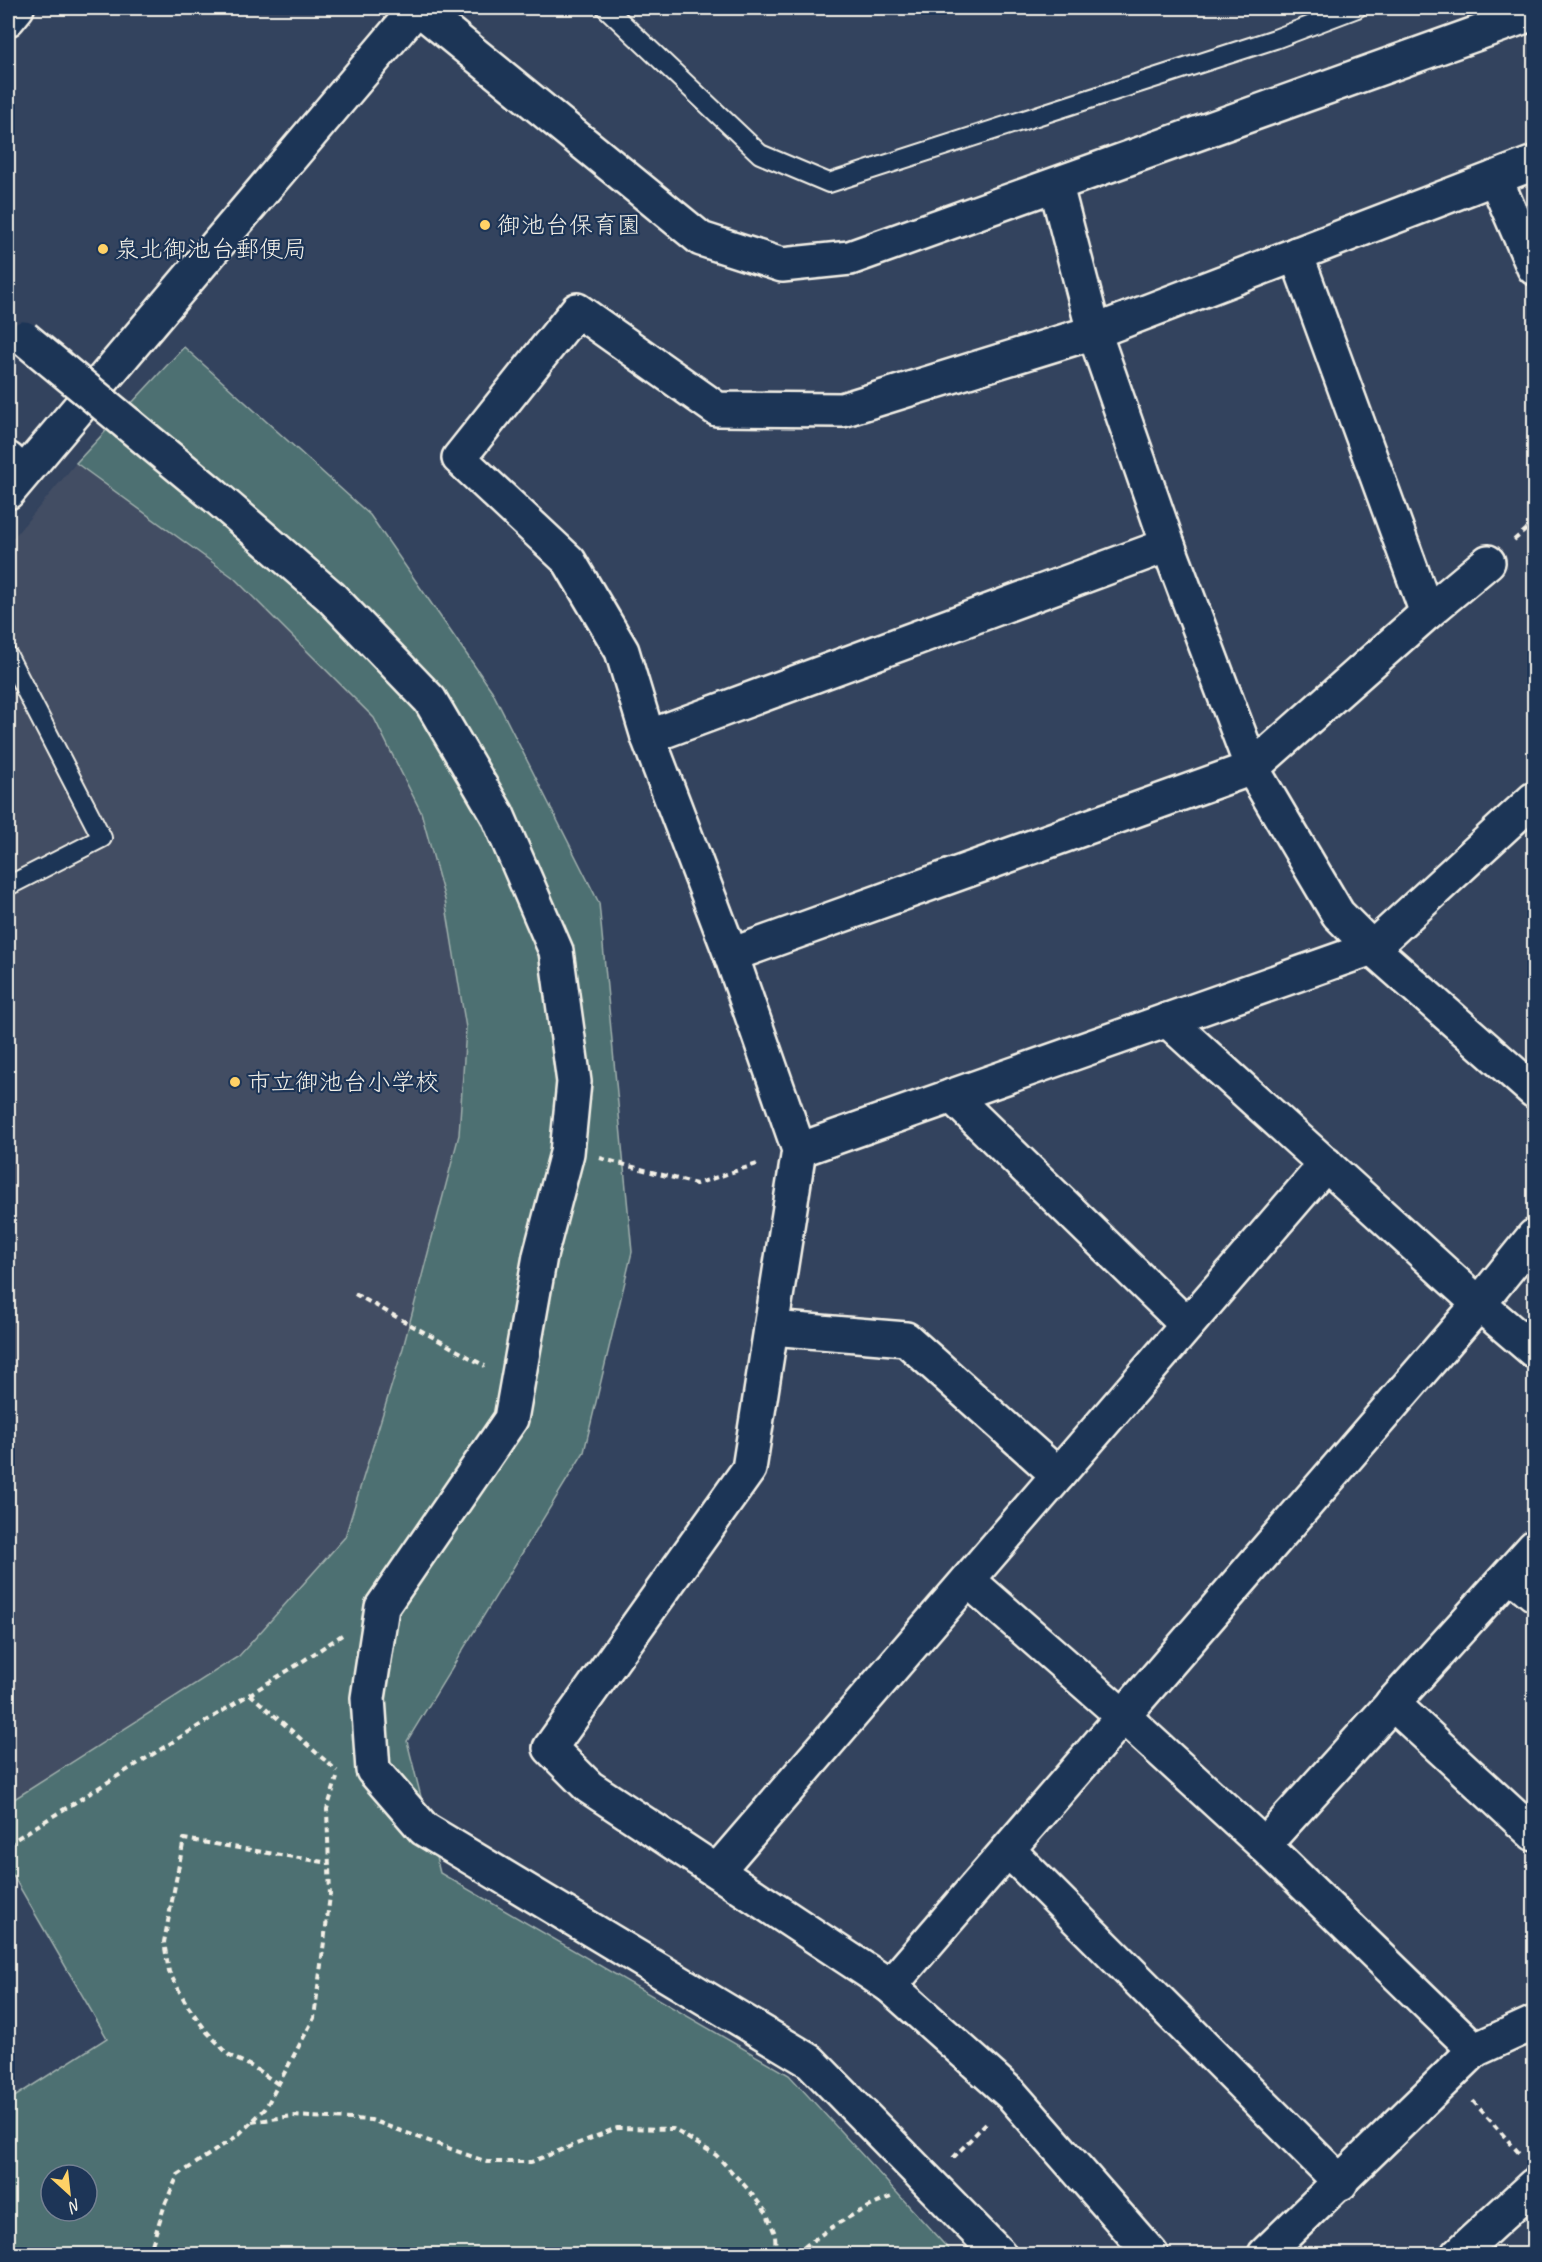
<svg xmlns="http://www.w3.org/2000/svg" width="1542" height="2262" font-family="Caveat,'Klee One',sans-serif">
	<rect width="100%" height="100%" fill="#33435e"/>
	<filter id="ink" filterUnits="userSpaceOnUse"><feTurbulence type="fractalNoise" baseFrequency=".0167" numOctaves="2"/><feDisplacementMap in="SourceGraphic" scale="12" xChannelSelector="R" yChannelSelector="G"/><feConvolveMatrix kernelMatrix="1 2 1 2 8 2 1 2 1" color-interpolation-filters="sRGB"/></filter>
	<g filter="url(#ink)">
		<polygon fill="#424d63" points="76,463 234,578 374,718 421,812 445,900 466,1028 459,1135 403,1348 345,1537 239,1656 8,1803 8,544"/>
		<path fill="#4d7072" stroke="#a0b0ad" stroke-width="1.5" fill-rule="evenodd" d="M184,347l186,168 122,176 107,212 33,349 -48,200 -177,289 33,132 349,202 164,179h-945v-153l99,-63 -99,-171v-64l231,-147 106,-119 58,-189 56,-213 7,-107 -21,-128 -24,-88 -47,-94 -140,-140 -158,-115zM51,2175h36v36h-36z"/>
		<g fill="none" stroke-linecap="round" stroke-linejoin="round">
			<g stroke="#f4f1e8" stroke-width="22">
				<g id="lane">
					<polyline points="606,8 760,154 829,183 1275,39 1357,8"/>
					<polyline points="8,656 102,838 8,886"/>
				</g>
			</g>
			<g stroke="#f4f1e8" stroke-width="38">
				<g id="street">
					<polyline points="8,19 17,8"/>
					<polyline points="1495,178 1534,268"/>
					<polyline points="1056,186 1094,332 1168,545 1252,768 1338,914 1372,948 1534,1091"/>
					<polyline points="1296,254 1427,613"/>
					<polyline points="128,424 215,496 330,596 430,700 497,814 556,951 574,1082 567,1153 540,1256 511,1419 382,1607 368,1698 373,1770 424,1829 810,2061 999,2254"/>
					<polyline points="8,459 23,473"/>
					<polyline points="648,737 1168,545"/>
					<polyline points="731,955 1252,768 1427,613 1488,562"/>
					<polyline points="1167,1020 1479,1304 1534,1351"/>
					<polyline points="952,1096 1187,1325"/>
					<polyline points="799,1150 1372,948 1534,799"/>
					<polyline points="771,1328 906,1339 1058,1475"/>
					<polyline points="1510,1574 1534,1594"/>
					<polyline points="968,1580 1123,1716 1264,1845 1475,2050"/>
					<polyline points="1392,1703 1534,1834"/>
					<polyline points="1264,1845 1534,1547"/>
					<polyline points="1008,1850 1341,2183"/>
					<polyline points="717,1871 1326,1164"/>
					<polyline points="890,1986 1479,1304 1534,1236"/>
					<polyline points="1151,2254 1012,2095 890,1986 589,1787 550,1748 749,1469 799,1150 731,955 648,737 622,651 569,561 459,458 577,310 717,409 842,410 1094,332 1534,163"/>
					<polyline points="1265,2254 1475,2050 1534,2023"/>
					<polyline points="1459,2254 1534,2185"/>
				</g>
			</g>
			<g stroke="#f4f1e8" stroke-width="38">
				<g id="secondary">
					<polyline points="418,8 701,239 782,265 850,258 1534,13"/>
					<polyline points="8,492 417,8"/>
				</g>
			</g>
			<g stroke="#f4f1e8" stroke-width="4" stroke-dasharray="6 4.5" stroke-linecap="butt">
				<polyline points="1514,540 1534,523"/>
				<polyline points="600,1158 696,1184 760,1163"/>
				<polyline points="355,1294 485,1366"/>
				<polyline points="250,1694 337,1771"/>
				<polyline points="8,1844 300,1663 342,1635"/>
				<polyline points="278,2084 253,2067 230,2056 207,2032 187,2005 169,1972 164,1942 184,1839 329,1863"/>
				<polyline points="1473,2101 1520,2154"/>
				<polyline points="252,2122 292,2116 371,2120 487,2162 531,2162 617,2128 673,2129 716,2155 746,2187 766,2212 775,2234 776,2254"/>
				<polyline points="953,2158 987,2122"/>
				<polyline points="149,2254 165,2204 178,2175 237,2136 265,2109 314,2018 330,1896 327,1809 337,1778"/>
				<path d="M796,2254c28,-24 62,-44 96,-57"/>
			</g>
			<use href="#lane" stroke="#1d3557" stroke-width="18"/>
			<use href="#street" stroke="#1d3557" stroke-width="33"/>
			<use href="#secondary" stroke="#1d3557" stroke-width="33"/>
			<g stroke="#f4f1e8" stroke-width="38" stroke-linecap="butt">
				<polyline id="street-bridge" points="24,338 128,424"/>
			</g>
			<use href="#street-bridge" stroke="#1d3557" stroke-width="33"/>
		</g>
	</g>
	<g fill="#ffd166" stroke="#1d3557" stroke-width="2">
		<circle cx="485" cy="225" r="6"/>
		<circle cx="103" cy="249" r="6"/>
		<circle cx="235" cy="1082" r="6"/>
	</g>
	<g text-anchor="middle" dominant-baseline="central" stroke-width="4.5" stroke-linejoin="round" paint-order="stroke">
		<g font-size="24" fill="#f4f1e8" stroke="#1d3557" text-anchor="start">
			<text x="497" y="225">御池台保育園</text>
			<text x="115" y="249">泉北御池台郵便局</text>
			<text x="247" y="1082">市立御池台小学校</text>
		</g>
	</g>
	<rect width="1542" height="2262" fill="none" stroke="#1d3557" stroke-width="30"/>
	<rect x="15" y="15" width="1512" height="2232" fill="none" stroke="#f4f1e8" stroke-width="2" filter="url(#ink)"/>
	<g transform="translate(69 2193) rotate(153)"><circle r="28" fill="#1d3557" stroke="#738091" stroke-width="1.5"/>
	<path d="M0-4.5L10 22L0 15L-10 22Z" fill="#ffd166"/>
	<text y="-9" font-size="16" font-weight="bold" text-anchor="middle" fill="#f4f1e8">N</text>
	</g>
</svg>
